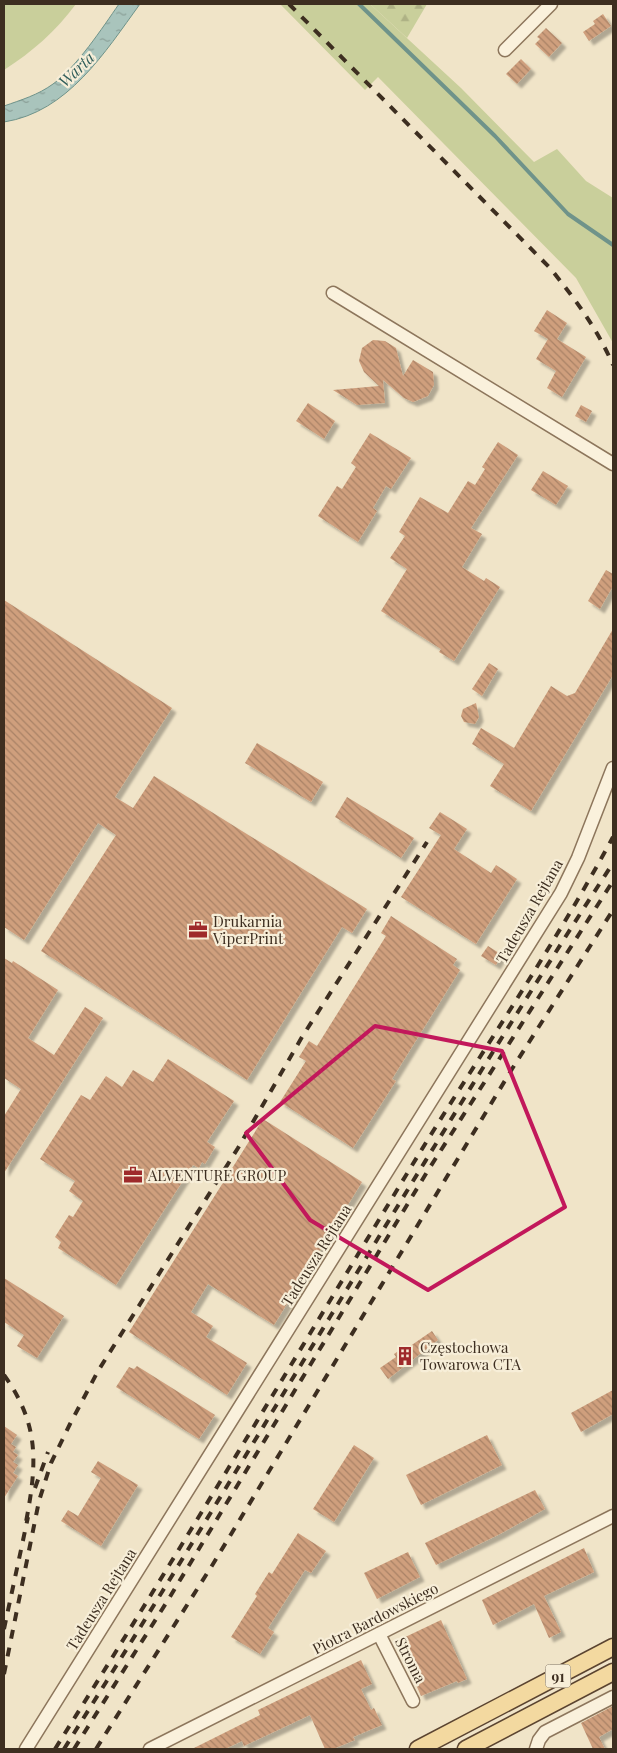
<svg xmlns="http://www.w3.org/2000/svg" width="617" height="1753" font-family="'Playfair Display',serif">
	<defs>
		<pattern id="forest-firs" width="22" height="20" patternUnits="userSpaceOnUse" patternTransform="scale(1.25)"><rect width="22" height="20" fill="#c9cf9b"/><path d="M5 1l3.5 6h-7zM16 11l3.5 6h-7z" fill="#aeb285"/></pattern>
		<pattern id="water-ripples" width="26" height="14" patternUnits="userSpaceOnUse" patternTransform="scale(1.25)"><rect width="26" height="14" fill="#a9c4bc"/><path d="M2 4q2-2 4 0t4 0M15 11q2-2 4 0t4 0" fill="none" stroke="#8ba098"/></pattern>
		<pattern id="building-back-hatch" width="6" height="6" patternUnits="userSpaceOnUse" patternTransform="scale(1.25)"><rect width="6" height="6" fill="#cf9f7d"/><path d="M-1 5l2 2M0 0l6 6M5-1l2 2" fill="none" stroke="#a98266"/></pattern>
		<filter id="shadow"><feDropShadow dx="4.5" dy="4.5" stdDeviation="1" flood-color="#0004"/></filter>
	</defs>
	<rect width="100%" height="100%" fill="#f0e4c8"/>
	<g fill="#c9cf9b">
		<path d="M4,4h72c-20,27 -44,48 -72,66z"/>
		<polygon points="280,4 370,4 461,88 534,162 557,149 586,181 613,198 613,343 576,278 378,77 365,90"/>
	</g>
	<polygon fill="url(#forest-firs)" points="370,4 427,4 407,38"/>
	<path fill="url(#water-ripples)" stroke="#6f938a" d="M119,4h21c-35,48 -72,108 -136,118v-16c17,-6 34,-11 49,-22 23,-16 50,-57 66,-80z"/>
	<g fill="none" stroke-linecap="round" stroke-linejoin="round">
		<polyline stroke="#6f938a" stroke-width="4" points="359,4 495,136 568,214 613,245"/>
	</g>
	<g fill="url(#building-back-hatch)" filter="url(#shadow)">
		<polygon points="603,14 611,26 589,41 583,32 595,24 593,21"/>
		<polygon points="546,28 562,43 549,57 535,44 540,39 537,37"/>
		<polygon points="521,59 531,69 517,84 506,74"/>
		<polygon points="547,310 567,323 557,339 586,357 562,397 547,388 556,371 536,359 548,339 534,331"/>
		<polygon points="373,340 385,341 396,348 403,376 413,360 433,372 434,385 428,396 413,402 404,398 383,380 385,403 357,405 333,390 379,386 364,372 359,361 362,348"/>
		<polygon points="308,403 335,421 324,439 296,421"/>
		<polygon points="581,405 592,411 586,422 575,416"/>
		<polygon points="370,433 411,458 391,489 386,486 373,508 377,511 358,542 318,516 337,486 342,489 356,467 351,463"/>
		<polygon points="498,442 518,455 471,528 482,534 462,567 484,581 486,578 500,587 454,661 439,652 441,649 381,611 407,569 390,558 405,536 399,532 420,497 448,513 468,481 475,485 485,469 482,467"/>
		<polygon points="543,471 568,486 556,505 531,490"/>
		<polygon points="606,570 613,574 613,586 600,609 588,601"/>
		<polygon points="4,600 172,708 115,797 133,808 154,776 367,909 352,933 342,927 247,1080 41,951 116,835 98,823 24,940 4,927"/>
		<polygon points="613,629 613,675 531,811 490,786 504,764 472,744 481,728 514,748 551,686 567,696 575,693"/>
		<polygon points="489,663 498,669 482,696 472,689"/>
		<polygon points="476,703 479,717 475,724 464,722 461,716 463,709"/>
		<polygon points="257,743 323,782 311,802 245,763"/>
		<polygon points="347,797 414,838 401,858 335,817"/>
		<polygon points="440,812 467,829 454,849 491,873 496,865 517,879 476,944 401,897 441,835 429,828"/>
		<polygon points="391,916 457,959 453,965 460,970 392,1079 396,1081 353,1148 280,1102 306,1061 299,1057 309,1041 317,1046 386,936 381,933"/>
		<polygon points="488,946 502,955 496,965 481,956"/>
		<polygon points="4,958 12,963 13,961 58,990 28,1038 54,1055 85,1007 103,1018 4,1173 4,1116 21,1089 4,1078"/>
		<polygon points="168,1059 234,1101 207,1142 215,1147 205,1164 202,1162 199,1168 193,1165 116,1285 58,1248 61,1242 55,1237 69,1215 73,1217 83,1201 69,1191 75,1181 40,1159 81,1095 90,1100 106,1076 122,1087 133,1070 153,1082"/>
		<polygon points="263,1119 362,1182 274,1325 208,1284 191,1312 213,1326 206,1337 247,1363 227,1395 129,1332"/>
		<polygon points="4,1278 64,1316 37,1358 17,1346 24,1335 4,1322"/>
		<polygon points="432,1331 438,1340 388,1379 380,1368 396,1357 394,1354 404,1347 406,1349"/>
		<polygon points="137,1366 215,1415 199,1439 116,1387 129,1367 134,1369"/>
		<polygon points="613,1390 613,1414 581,1432 571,1413"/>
		<polygon points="4,1426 17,1435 11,1444 16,1447 13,1452 18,1455 13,1462 18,1465 13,1473 18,1476 4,1498"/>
		<polygon points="487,1435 502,1465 421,1505 406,1475"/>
		<polygon points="354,1445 374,1458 334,1522 313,1509"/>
		<polygon points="98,1461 138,1485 101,1546 61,1521 68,1510 78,1516 101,1478 91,1472"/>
		<polygon points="535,1490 545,1509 500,1534 436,1565 425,1543"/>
		<polygon points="298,1533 326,1551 311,1573 305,1570 268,1628 274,1632 260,1654 231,1637 257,1596 255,1594 269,1572 272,1574"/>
		<polygon points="584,1548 594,1572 544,1596 561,1632 549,1638 534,1604 493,1625 482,1600"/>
		<polygon points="408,1552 420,1577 377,1599 364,1573"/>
		<polygon points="441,1620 467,1679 458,1683 457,1681 421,1696 398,1644 399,1640"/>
		<polygon points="361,1660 372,1684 361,1689 371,1710 374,1708 382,1725 353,1737 355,1740 333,1749 325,1749 310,1715 244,1746 242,1741 225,1749 192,1749 260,1715 258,1710"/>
		<polygon points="613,1706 613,1729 599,1737 605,1749 593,1749 581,1723"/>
	</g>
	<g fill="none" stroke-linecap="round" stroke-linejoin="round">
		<g stroke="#8d765c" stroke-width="15">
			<g id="minor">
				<polyline points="505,50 551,4"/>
				<polyline points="333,293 613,464"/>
				<polyline points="379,1634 413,1701"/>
				<polyline points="26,1749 561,893 578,858 613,768"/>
				<polyline points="150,1749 613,1516"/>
				<polyline points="536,1749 539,1740 545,1732 613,1697"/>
			</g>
		</g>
		<g stroke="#5b4430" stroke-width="19">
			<g id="major">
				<polyline points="418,1749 613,1647"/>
				<polyline points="466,1749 613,1672"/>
			</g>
		</g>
		<use href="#minor" stroke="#faf1dc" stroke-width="12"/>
		<use href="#major" stroke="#f3d9a0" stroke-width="16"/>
		<g stroke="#3d2e20" stroke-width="4" stroke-dasharray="9 9" stroke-linecap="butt">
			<path d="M289,4l261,264c25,31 47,60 63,97"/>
			<path d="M4,1375c36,50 33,89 22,147"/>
			<polyline points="35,1488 48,1452"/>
			<polyline points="4,1629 28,1517"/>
			<polyline points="4,1674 39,1501 51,1463 70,1424 98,1371 238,1148 302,1037 427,842"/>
			<path d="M55,1749c121,-192 238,-388 356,-582 67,-110 141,-217 202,-330"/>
			<path d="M64,1749c186,-294 360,-595 549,-886"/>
			<polyline points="74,1749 168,1600 427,1172 613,881"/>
			<polyline points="96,1749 213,1564 512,1069 613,910"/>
		</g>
	</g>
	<path fill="none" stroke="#c2185b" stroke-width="4" stroke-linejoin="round" d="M375,1026l127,25 63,156 -137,83 -118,-70 -64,-87z"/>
	<defs>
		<g id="office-bare" transform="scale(1.5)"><path d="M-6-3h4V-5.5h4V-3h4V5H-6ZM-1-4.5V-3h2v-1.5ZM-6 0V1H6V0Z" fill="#9e2a2b" stroke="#f7eed8" stroke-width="2.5" paint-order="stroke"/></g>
		<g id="building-bare" transform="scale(1.5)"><path d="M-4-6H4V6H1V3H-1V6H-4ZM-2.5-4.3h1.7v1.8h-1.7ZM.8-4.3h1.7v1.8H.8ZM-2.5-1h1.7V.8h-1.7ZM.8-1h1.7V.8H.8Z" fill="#9e2a2b" stroke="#f7eed8" stroke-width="2.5" paint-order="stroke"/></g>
	</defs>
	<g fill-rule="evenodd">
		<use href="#office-bare" x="198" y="930"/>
		<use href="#office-bare" x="133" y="1175"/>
		<use href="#building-bare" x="405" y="1356"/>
	</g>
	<g text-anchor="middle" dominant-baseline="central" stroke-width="4.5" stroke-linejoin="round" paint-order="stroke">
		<rect fill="#f7eed8" stroke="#756857" stroke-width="1" x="545.5" y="1664.5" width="25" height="23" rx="4"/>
		<g font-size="14" font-weight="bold" fill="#3d2e20">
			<text x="558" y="1676">91</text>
		</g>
		<g font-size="15" fill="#3d2e20" stroke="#f7eed8">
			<text transform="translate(529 911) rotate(-60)">Tadeusza Rejtana</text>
			<text transform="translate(316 1255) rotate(-58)">Tadeusza Rejtana</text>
			<text transform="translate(101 1599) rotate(-58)">Tadeusza Rejtana</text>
			<text transform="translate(375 1618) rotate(-27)">Piotra Bardowskiego</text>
			<text transform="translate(411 1660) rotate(63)">Stroma</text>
		</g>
		<g font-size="15" fill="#3d2e20" stroke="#f7eed8" text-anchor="start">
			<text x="213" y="921">Drukarnia<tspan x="213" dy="17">ViperPrint</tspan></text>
			<text x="148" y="1175">ALVENTURE GROUP</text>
			<text x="420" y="1347">Częstochowa<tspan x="420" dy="17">Towarowa CTA</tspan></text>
		</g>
		<g font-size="16" font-style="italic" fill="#2f5d5a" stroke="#f7eed8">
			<text transform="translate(76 69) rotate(-44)">Warta</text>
		</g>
	</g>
	<rect width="617" height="1753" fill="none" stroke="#3d2e20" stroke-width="10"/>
</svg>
